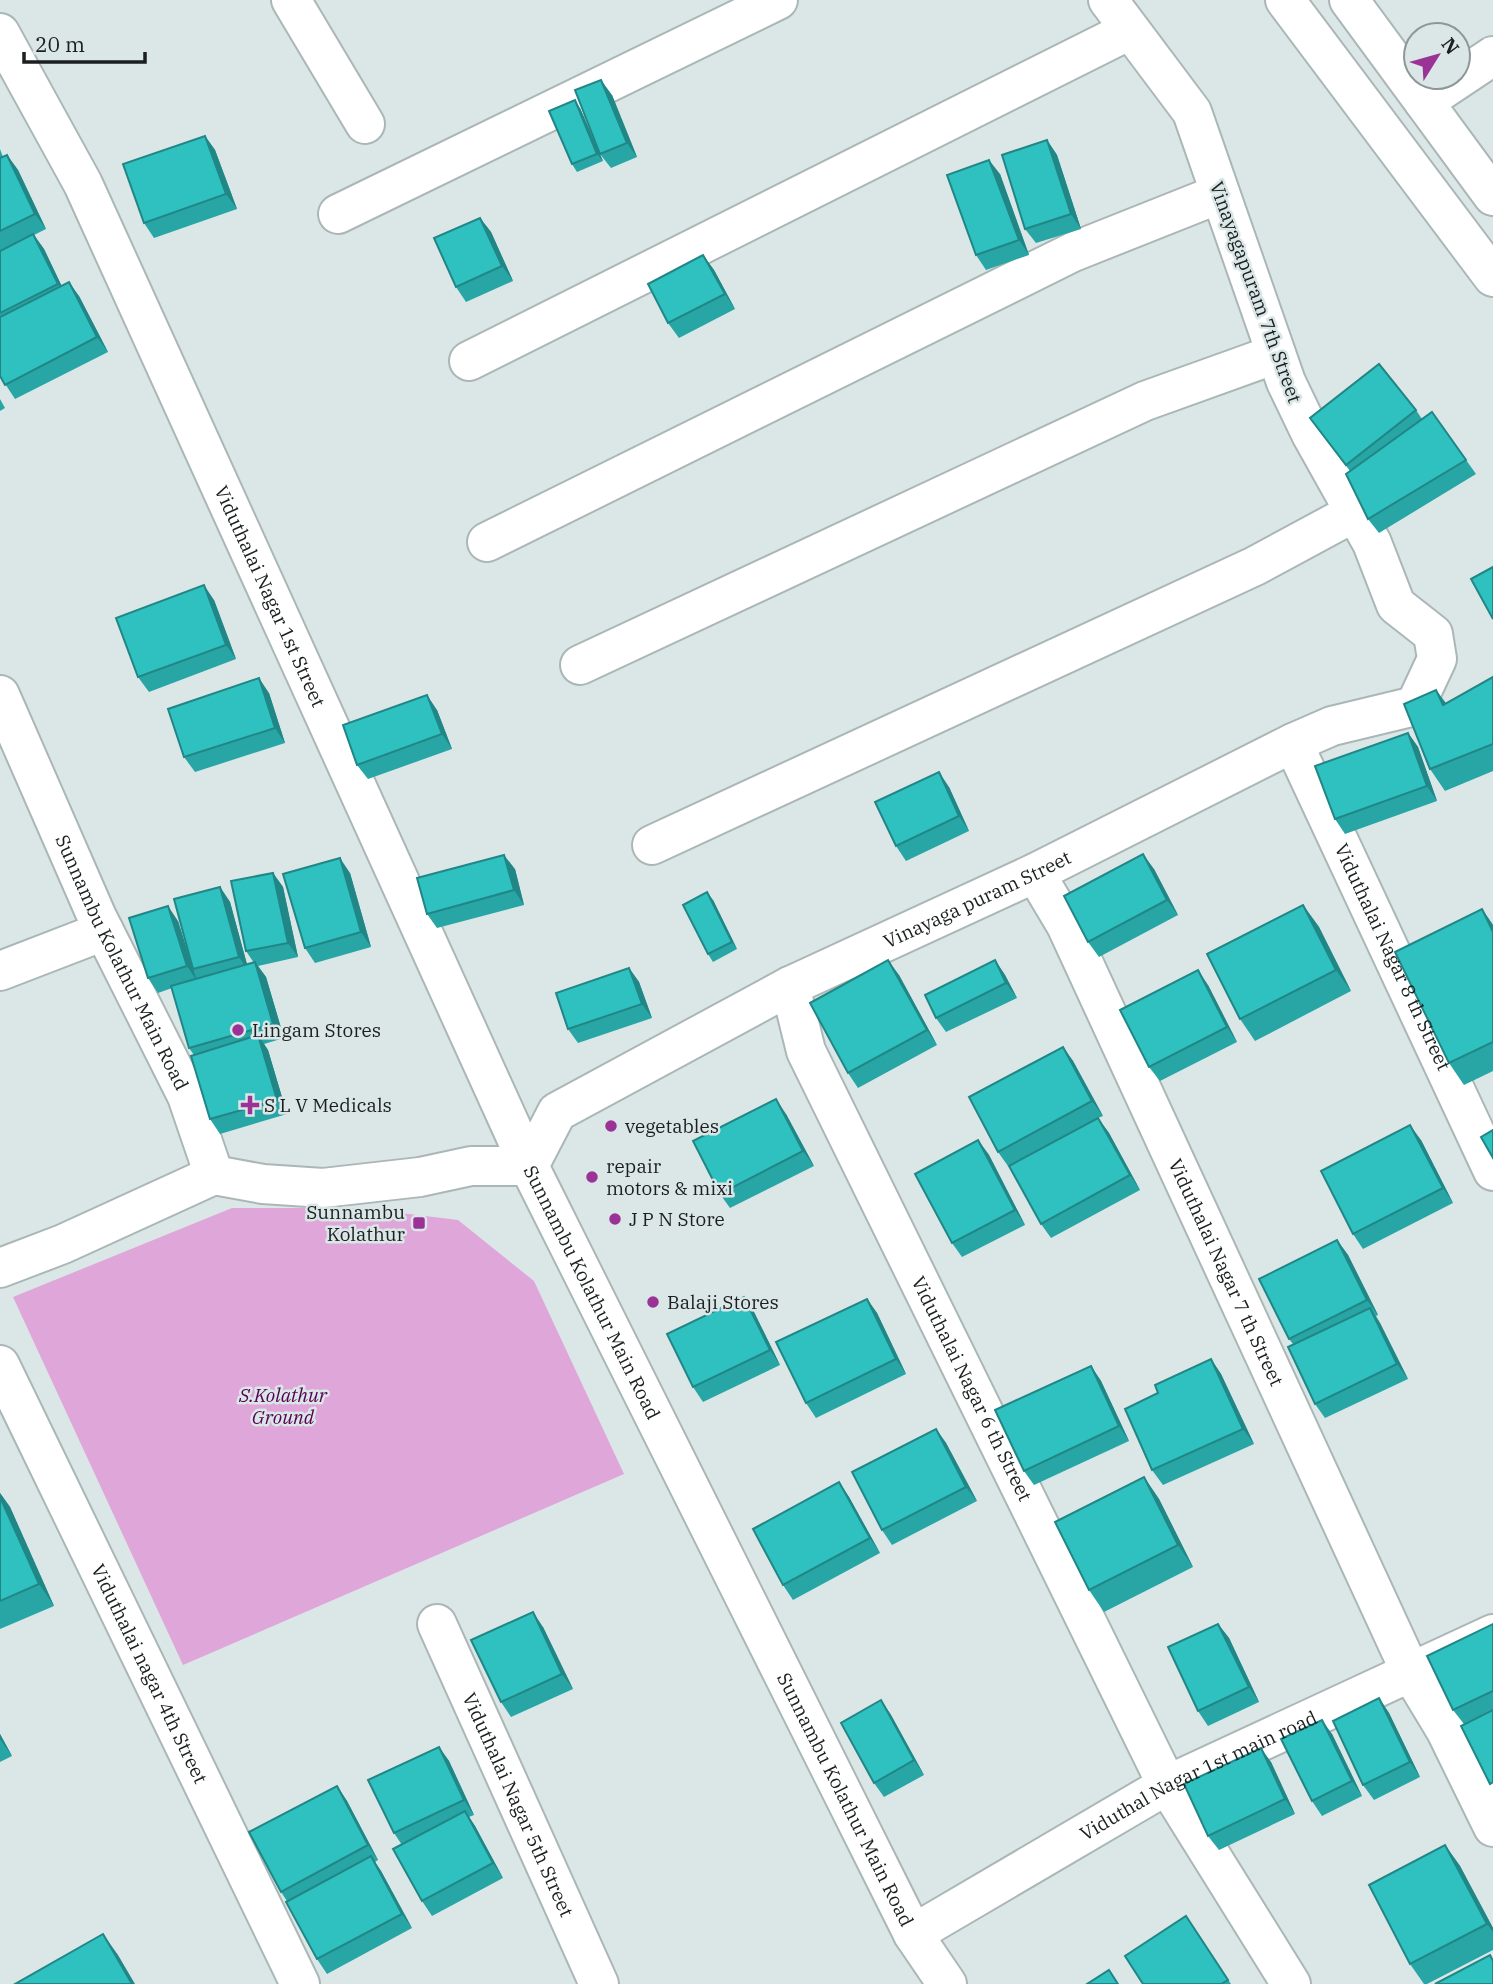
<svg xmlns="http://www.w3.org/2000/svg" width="1493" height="1984" font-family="'IBM Plex Serif',serif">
	<rect width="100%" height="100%" fill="#dbe7e7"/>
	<polygon fill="#dfa6da" points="232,1208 360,1208 458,1220 534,1281 624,1474 183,1665 13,1297"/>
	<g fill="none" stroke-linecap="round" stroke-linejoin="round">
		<g stroke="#abb7b7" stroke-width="42">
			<g id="minor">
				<polyline points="291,0 365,124"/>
				<path id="s1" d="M0,33l83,151 446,982"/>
				<polyline points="1424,102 1493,56"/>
				<polyline points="338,214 778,0"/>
				<polyline points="469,361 1130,30"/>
				<polyline points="487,542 1073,252 1219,194"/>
				<polyline points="580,665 1145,401 1276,354"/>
				<path id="s2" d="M0,695l97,222 90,179 27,79 49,9 60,4 97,-11 51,-11h58l384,768 34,50"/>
				<path id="s3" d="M1293,743l200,428"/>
				<polyline points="652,845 1255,566 1355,512"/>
				<path id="s4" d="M1035,873l31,52 345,748 35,58 47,96"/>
				<polyline points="0,971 104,931"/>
				<path id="s5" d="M790,986l16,65 361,734 124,199"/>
				<path id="s6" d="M529,1166l28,-54 233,-126 245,-113 258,-130 39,-17 83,-20 22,-47 -4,-25 -37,-29 -24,-62 -61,-109 -25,-52 -94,-270 -84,-112"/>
				<polyline points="0,1268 63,1244 214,1175"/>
				<path id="s7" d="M0,1365l300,619"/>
				<path id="s8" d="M437,1624l162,360"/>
				<path id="s9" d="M913,1934l254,-149 326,-151"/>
			</g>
		</g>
		<g stroke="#abb7b7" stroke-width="42">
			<g id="major">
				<polyline points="1285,0 1493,277"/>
				<polyline points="1349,0 1493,196"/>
			</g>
		</g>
		<use href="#minor" stroke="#fff" stroke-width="38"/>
		<use href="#major" stroke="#fff" stroke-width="38"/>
	</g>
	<g fill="#28a5a5">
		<polygon points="612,95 637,157 611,168 600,154"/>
		<polygon points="580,108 603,161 577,172 572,164"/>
		<polygon points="205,136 215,150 237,209 154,238 144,223"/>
		<polygon points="1047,140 1057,155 1081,229 1036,243 1025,229"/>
		<polygon points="0,149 3,157 7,155 18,170 46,229 34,235 44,249 61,285 79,296 108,352 15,399 0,376"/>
		<polygon points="1000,174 1029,255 986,270 976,255"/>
		<polygon points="480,218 491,232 513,281 466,302 456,287"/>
		<polygon points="703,255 714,270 735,309 679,338 668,323"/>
		<polygon points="0,399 5,408 0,411"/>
		<polygon points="1416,410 1422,419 1432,412 1476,474 1379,533 1368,519 1350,471 1310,418"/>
		<polygon points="214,600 236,659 149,692 138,677"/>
		<polygon points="1493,677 1493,771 1445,791 1430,769 1436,690 1446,703"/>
		<polygon points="269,693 285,743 195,772 184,757"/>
		<polygon points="437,710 452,749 368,779 357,765"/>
		<polygon points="1408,733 1418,747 1437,801 1345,834 1335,819"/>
		<polygon points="949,787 969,831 906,861 896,846"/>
		<polygon points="515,869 524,905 437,928 427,914"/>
		<polygon points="1154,869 1178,915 1099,957 1088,942"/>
		<polygon points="273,873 283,887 298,957 258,966 266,977 284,1038 264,1044 268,1050 287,1114 220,1134 210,1119 194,1055 189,1048 172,988 158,993 148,978 178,921 187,950 220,887 230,902 247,964 254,963 246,951"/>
		<polygon points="350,873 371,947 315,963 305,948"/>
		<polygon points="713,900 737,949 713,962 708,954"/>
		<polygon points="1303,905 1319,927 1351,991 1255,1041 1240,1019"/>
		<polygon points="1482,909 1493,925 1493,1071 1464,1085 1449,1063"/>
		<polygon points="995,960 1005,975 1017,998 946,1032 936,1018"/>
		<polygon points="629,968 639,982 652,1018 578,1043 568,1029"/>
		<polygon points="899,975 937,1045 858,1088 848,1073"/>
		<polygon points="1208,985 1237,1042 1160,1081 1149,1067"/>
		<polygon points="1063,1047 1073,1061 1103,1116 1098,1118 1109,1133 1140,1190 1051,1238 1041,1224 1088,1124 1008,1166 998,1152"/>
		<polygon points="786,1114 814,1166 730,1208 720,1194"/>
		<polygon points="978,1140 989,1155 1025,1225 962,1257 952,1243"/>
		<polygon points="1421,1140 1453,1203 1363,1249 1353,1234"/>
		<polygon points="1337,1240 1348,1255 1378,1315 1376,1316 1380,1323 1408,1379 1325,1418 1315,1404 1293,1344 1289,1339"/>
		<polygon points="867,1299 877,1313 906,1374 816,1418 806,1403"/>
		<polygon points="754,1312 780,1365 703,1402 693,1387"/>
		<polygon points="1211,1359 1221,1374 1254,1444 1163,1485 1152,1470 1158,1393"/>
		<polygon points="1091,1366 1101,1381 1129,1441 1034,1485 1024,1471"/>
		<polygon points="936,1429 946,1443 977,1501 892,1545 882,1530"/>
		<polygon points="1144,1477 1159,1499 1193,1567 1104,1612 1089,1590"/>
		<polygon points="839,1482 849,1497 880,1553 793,1600 783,1585"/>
		<polygon points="0,1493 10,1507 54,1606 0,1629"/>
		<polygon points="1218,1624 1229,1638 1259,1702 1208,1726 1198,1711"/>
		<polygon points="1493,1624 1493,1710 1464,1724 1453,1710"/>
		<polygon points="543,1627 573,1689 511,1717 501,1702"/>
		<polygon points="1379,1698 1389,1713 1420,1777 1374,1800 1363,1785"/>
		<polygon points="881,1700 891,1715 924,1775 884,1797 874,1783"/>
		<polygon points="0,1734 12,1756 0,1762"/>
		<polygon points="1332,1734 1362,1796 1322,1816 1312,1801"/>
		<polygon points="439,1747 449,1761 474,1815 469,1817 475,1826 503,1878 432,1916 422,1901 402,1845 394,1833"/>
		<polygon points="1271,1762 1295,1814 1219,1850 1208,1836"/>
		<polygon points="337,1786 347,1801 378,1860 375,1862 381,1871 412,1928 327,1974 317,1959 287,1901 281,1892"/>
		<polygon points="1445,1845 1460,1866 1493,1928 1493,1950 1427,1984 1424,1984 1410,1964"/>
		<polygon points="1196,1931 1231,1984 1143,1984"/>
	</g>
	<g fill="#218686">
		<polygon points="601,80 612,95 637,157 627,143"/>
		<polygon points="575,100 580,108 603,161 597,154"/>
		<polygon points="205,136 215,150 237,209 226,194"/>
		<polygon points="1047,140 1057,155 1081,229 1071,214"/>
		<polygon points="7,155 18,170 46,229 35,214"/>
		<polygon points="989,160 1000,174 1029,255 1019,240"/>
		<polygon points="480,218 491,232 513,281 502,266"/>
		<polygon points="33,234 44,249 68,299 58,284"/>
		<polygon points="703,255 714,270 735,309 725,294"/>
		<polygon points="69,282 79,296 108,352 97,337"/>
		<polygon points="204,585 214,600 236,659 226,645"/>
		<polygon points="259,678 269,693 285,743 275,728"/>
		<polygon points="1436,690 1451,711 1443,705"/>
		<polygon points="427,695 437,710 452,749 442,734"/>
		<polygon points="1408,733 1418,747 1437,801 1427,786"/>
		<polygon points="939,772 949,787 969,831 959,816"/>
		<polygon points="1143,854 1154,869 1178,915 1167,900"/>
		<polygon points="504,855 515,869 524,905 514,890"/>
		<polygon points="340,858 350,873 371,947 361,932"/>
		<polygon points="273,873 283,887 298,957 288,943"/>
		<polygon points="220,887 230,902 249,972 239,957"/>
		<polygon points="707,892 713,900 737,949 732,942"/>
		<polygon points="1303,905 1319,927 1351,991 1336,970"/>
		<polygon points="168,906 178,921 197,981 187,966"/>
		<polygon points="1482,909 1493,925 1493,932"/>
		<polygon points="888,960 899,975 937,1045 927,1030"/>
		<polygon points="995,960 1005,975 1017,998 1006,983"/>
		<polygon points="255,962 266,977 284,1038 273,1024"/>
		<polygon points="629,968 639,982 652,1018 642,1004"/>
		<polygon points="1198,970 1208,985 1237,1042 1227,1027"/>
		<polygon points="258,1035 268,1050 287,1114 277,1100"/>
		<polygon points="1063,1047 1073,1061 1103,1116 1092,1101"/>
		<polygon points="776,1099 786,1114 814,1166 803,1151"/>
		<polygon points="1098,1118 1109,1133 1140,1190 1130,1175"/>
		<polygon points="1410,1125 1421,1140 1453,1203 1443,1188"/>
		<polygon points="978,1140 989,1155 1025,1225 1015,1210"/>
		<polygon points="1337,1240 1348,1255 1378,1315 1367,1300"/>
		<polygon points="744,1297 754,1312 780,1365 770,1350"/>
		<polygon points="867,1299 877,1313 906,1374 896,1359"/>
		<polygon points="1370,1308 1380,1323 1408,1379 1397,1364"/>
		<polygon points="1211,1359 1221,1374 1254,1444 1243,1429"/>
		<polygon points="1091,1366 1101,1381 1129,1441 1119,1426"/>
		<polygon points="936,1429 946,1443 977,1501 966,1487"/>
		<polygon points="1144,1477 1159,1499 1193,1567 1178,1545"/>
		<polygon points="839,1482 849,1497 880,1553 870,1538"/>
		<polygon points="0,1493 10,1507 54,1606 39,1584 0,1497"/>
		<polygon points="533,1612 543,1627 573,1689 562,1674"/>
		<polygon points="1218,1624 1229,1638 1259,1702 1249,1687"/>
		<polygon points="1379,1698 1389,1713 1420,1777 1410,1762"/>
		<polygon points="881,1700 891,1715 924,1775 914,1760"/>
		<polygon points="1322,1720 1332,1734 1362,1796 1352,1781"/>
		<polygon points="0,1734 12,1756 0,1739"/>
		<polygon points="439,1747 449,1761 474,1815 464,1800"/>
		<polygon points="1261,1748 1271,1762 1295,1814 1285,1799"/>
		<polygon points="337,1786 347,1801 378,1860 368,1845"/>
		<polygon points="465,1811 475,1826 503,1878 493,1863"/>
		<polygon points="1445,1845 1460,1866 1493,1928 1493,1932 1487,1924"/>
		<polygon points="371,1856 381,1871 412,1928 402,1914"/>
		<polygon points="103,1934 118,1955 135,1984 132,1984"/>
	</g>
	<g fill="#2fc0c0" stroke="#218686" stroke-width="2">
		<polygon points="601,80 627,143 600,154 575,90"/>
		<polygon points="575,100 597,154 572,164 549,111"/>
		<polygon points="205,136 226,194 144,223 123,164"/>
		<polygon points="1047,140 1071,214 1025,229 1002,155"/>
		<polygon points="7,155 35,214 0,231 0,158"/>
		<polygon points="989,160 1019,240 976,255 947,175"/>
		<polygon points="480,218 502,266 456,287 434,238"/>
		<polygon points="33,234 58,284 0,313 0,251"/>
		<polygon points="703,255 725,294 668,323 648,284"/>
		<polygon points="69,282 97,337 5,385 0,376 0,317"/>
		<polygon points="1379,364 1416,410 1346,465 1310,418"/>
		<polygon points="1432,412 1466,460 1368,519 1346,474"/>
		<polygon points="1493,567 1493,619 1471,579"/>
		<polygon points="204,585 226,645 138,677 116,618"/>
		<polygon points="1493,677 1493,744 1430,769 1404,704 1436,690 1443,705"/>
		<polygon points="259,678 275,728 184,757 168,709"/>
		<polygon points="427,695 442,734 357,765 343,725"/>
		<polygon points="1408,733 1427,786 1335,819 1315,766"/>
		<polygon points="939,772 959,816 896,846 875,802"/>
		<polygon points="1143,854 1167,900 1088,942 1064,896"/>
		<polygon points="504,855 514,890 427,914 417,878"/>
		<polygon points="340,858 361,932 305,948 283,874"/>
		<polygon points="273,873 288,943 246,951 231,881"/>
		<polygon points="220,887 239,957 193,969 174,899"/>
		<polygon points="707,892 732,942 708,954 683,905"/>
		<polygon points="1303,905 1336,970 1240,1019 1207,954"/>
		<polygon points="168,906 187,966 148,978 129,918"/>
		<polygon points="1482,909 1493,932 1493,1042 1449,1063 1395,952"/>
		<polygon points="888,960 927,1030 848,1073 810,1003"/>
		<polygon points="995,960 1006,983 936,1018 925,995"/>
		<polygon points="255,962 273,1024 189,1048 171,986"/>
		<polygon points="629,968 642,1004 568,1029 556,993"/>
		<polygon points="1198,970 1227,1027 1149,1067 1120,1010"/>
		<polygon points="258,1035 277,1100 210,1119 191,1056"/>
		<polygon points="1063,1047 1092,1101 998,1152 969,1097"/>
		<polygon points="776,1099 803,1151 720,1194 693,1141"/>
		<polygon points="1098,1118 1130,1175 1041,1224 1009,1166"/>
		<polygon points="1410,1125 1443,1188 1353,1234 1321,1171"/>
		<polygon points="1493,1130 1493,1158 1481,1137"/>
		<polygon points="978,1140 1015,1210 952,1243 915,1174"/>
		<polygon points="1337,1240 1367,1300 1289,1339 1259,1279"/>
		<polygon points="744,1297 770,1350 693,1387 667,1334"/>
		<polygon points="867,1299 896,1359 806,1403 776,1342"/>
		<polygon points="1370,1308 1397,1364 1315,1404 1288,1347"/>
		<polygon points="1211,1359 1243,1429 1152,1470 1125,1409 1158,1393 1155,1385"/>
		<polygon points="1091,1366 1119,1426 1024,1471 995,1410"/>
		<polygon points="936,1429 966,1487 882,1530 852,1472"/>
		<polygon points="1144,1477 1178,1545 1089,1590 1055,1522"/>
		<polygon points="839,1482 870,1538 783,1585 753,1529"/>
		<polygon points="0,1497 39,1584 0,1601"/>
		<polygon points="533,1612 562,1674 501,1702 471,1640"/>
		<polygon points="1218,1624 1249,1687 1198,1711 1168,1647"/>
		<polygon points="1493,1624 1493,1691 1453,1710 1427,1656"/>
		<polygon points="1379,1698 1410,1762 1363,1785 1333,1721"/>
		<polygon points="881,1700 914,1760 874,1783 841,1723"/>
		<polygon points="1493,1710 1493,1782 1490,1784 1461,1726"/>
		<polygon points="1322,1720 1352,1781 1312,1801 1281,1739"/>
		<polygon points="439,1747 464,1800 394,1833 368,1780"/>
		<polygon points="1261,1748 1285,1799 1208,1836 1184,1784"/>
		<polygon points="337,1786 368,1845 281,1892 249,1832"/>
		<polygon points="465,1811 493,1863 422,1901 393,1849"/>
		<polygon points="1445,1845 1487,1924 1410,1964 1369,1885"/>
		<polygon points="371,1856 402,1914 317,1959 286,1902"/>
		<polygon points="1186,1916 1228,1980 1221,1984 1143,1984 1125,1956"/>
		<polygon points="103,1934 132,1984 15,1984"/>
		<polygon points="1490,1955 1493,1961 1493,1984 1435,1984"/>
		<polygon points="1109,1970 1118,1984 1087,1984"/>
	</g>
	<g fill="#9b3396" stroke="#dbe7e7" stroke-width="2.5">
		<circle cx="238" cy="1030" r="7"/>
		<path d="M246.5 1094.5h7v7h7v7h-7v7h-7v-7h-7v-7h7z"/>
		<circle cx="611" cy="1126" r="7"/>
		<circle cx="592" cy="1177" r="7"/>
		<circle cx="615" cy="1219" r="7"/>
		<rect x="412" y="1216" width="14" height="14" rx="3.5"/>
		<circle cx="653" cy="1302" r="7"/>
	</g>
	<g text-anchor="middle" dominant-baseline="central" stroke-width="5" stroke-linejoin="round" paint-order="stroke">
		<g font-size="19" fill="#1b1f1f" stroke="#dbe7e7">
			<text transform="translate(1256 292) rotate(70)">Vinayagapuram 7th Street</text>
			<text stroke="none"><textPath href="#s1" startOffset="625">Viduthalai Nagar 1st Street</textPath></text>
			<text stroke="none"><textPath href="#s6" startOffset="532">Vinayaga puram Street</textPath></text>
			<text stroke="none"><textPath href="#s3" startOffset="236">Viduthalai Nagar 8 th Street</textPath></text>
			<text stroke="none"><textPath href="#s2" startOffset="294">Sunnambu Kolathur Main Road</textPath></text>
			<text stroke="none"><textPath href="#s4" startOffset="443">Viduthalai Nagar 7 th Street</textPath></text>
			<text stroke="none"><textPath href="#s2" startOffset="985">Sunnambu Kolathur Main Road</textPath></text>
			<text stroke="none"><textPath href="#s5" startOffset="443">Viduthalai Nagar 6 th Street</textPath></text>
			<text stroke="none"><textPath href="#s7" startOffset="343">Viduthalai nagar 4th Street</textPath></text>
			<text stroke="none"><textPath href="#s9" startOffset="327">Viduthal Nagar 1st main road</textPath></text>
			<text stroke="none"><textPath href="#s2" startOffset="1552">Sunnambu Kolathur Main Road</textPath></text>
			<text stroke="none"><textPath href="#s8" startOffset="198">Viduthalai Nagar 5th Street</textPath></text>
		</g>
		<g font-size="19" fill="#1b1f1f" stroke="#dbe7e7" text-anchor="start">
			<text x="252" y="1030">Lingam Stores</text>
			<text x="264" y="1105">S L V Medicals</text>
			<text x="625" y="1126">vegetables</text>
			<text x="606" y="1166">repair<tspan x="606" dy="22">motors &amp; mixi</tspan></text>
			<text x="405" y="1212" text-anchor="end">Sunnambu<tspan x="405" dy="22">Kolathur</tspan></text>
			<text x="629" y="1219">J P N Store</text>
			<text x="667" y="1302">Balaji Stores</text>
		</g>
		<g font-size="19" font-style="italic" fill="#580055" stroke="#dbe7e7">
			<text x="283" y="1395">S.Kolathur<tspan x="283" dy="22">Ground</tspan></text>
		</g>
	</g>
	<g transform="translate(1437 56) rotate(53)"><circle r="33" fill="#dbe7e7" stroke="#8e9797" stroke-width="2"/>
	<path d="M0-5L12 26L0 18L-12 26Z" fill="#9b3396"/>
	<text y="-10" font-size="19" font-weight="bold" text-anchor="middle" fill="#1b1f1f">N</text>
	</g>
	<path d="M24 52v10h121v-10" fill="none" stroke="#1b1f1f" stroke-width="3.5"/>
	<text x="35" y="52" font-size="21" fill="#1b1f1f" stroke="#dbe7e7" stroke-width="5" paint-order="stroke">20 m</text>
</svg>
